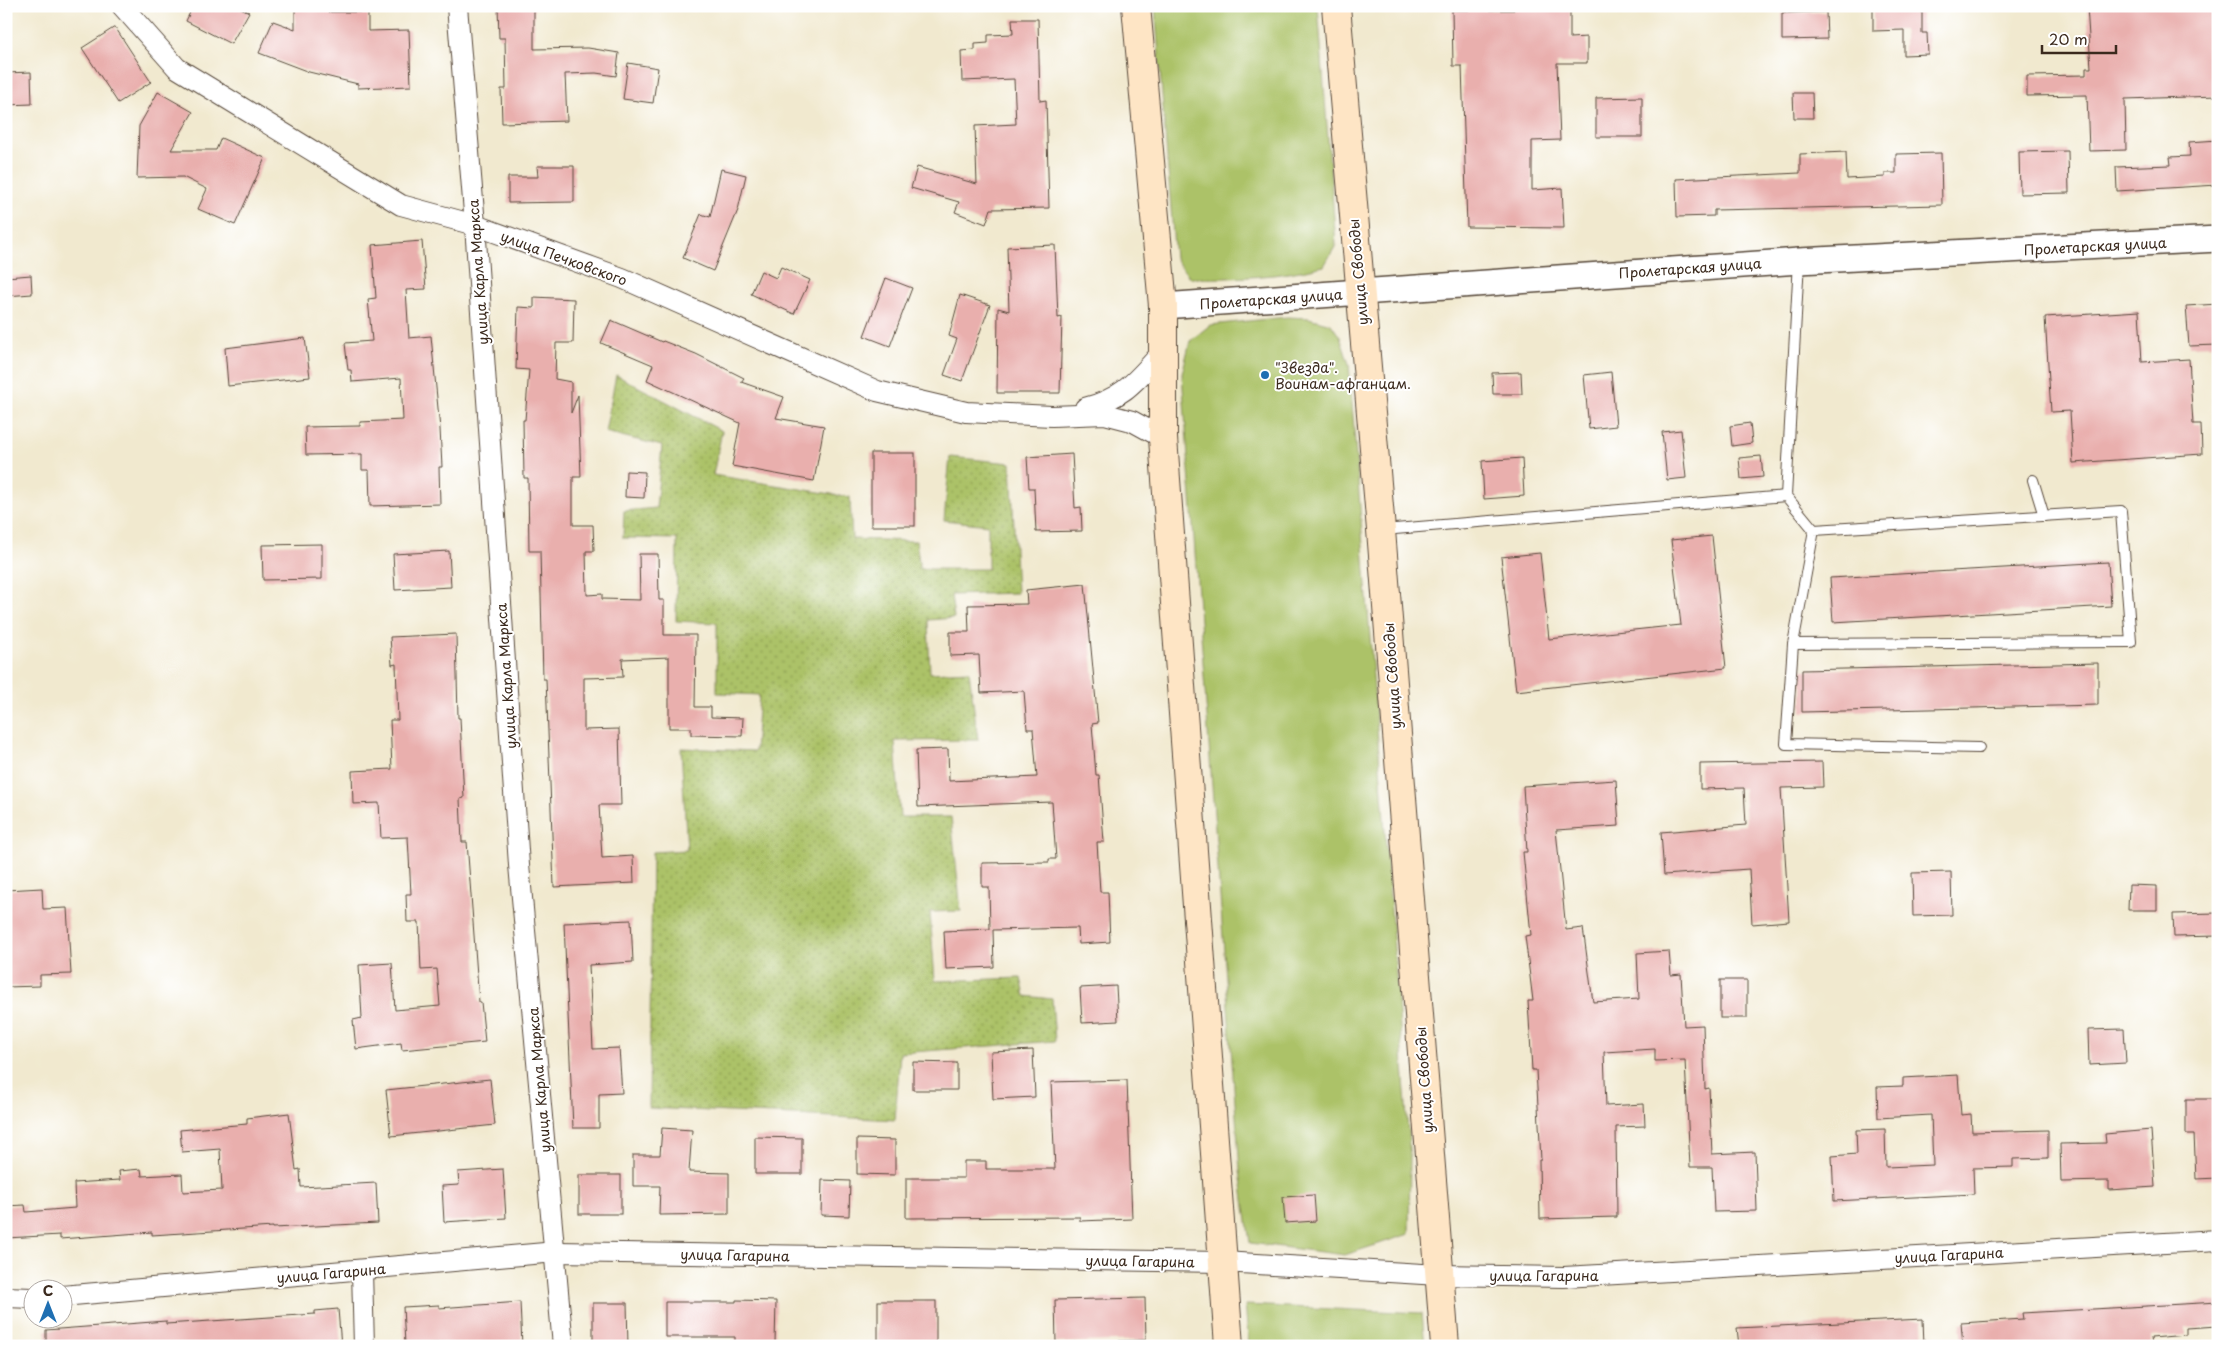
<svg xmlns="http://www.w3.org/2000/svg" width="2224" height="1352" font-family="'Playpen Sans',sans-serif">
	<defs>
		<pattern id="garden-dots" width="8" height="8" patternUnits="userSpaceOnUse" patternTransform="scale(1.25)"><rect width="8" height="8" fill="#acc267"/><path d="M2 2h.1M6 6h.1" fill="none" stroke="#8d9e54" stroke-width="1.8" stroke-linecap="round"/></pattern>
	</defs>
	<rect width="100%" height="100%" fill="#fff"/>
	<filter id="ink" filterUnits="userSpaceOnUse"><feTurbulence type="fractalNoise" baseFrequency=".02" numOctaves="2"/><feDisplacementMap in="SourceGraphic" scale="10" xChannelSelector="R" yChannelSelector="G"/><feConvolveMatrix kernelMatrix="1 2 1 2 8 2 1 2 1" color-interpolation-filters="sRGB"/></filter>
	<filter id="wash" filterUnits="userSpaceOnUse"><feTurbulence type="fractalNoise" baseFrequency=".0096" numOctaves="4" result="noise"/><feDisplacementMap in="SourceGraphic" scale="20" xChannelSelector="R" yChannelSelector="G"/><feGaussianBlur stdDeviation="1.12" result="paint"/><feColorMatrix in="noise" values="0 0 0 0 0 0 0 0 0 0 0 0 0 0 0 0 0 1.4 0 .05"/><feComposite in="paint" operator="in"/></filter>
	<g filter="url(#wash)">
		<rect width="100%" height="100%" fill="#f1e9cf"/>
		<g fill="#acc267" stroke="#747642">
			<path d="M1155 6H1318L1336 245 1324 266C1280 277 1235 279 1190 278L1175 259Z"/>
			<polygon points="1287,317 1309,318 1331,324 1340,337 1349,364 1410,1157 1409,1234 1345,1255 1250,1243 1240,1171 1182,374 1190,341 1210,325"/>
			<polygon points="1245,1305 1422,1313 1425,1346 1249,1346"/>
		</g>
		<polygon fill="url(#garden-dots)" stroke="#747642" points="616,375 722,431 713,475 850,497 852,539 916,541 920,569 988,569 988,525 944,520 950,457 1011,463 1017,593 951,595 954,618 928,620 930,673 969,671 978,740 895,741 900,817 951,817 961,911 930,912 935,981 1021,978 1025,996 1052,999 1055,1041 900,1053 895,1120 649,1108 652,852 687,850 681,748 755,751 759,695 717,693 717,623 676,621 677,539 623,538 624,511 656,508 662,446 605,432"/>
		<g id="blocks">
			<g fill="#e9afad">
				<polygon points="193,6 237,6 249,12 231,44 186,21"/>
				<polygon points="295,6 328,6 328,12 368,12 368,31 409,30 411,86 358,88 358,84 309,72 259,53 273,21 295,29"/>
				<polygon points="498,6 534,6 534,49 588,48 619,53 616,76 596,73 565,74 567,121 502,123 501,89 506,89 505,38 499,38"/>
				<polygon points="1514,6 1570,6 1570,38 1587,37 1587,63 1557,63 1560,140 1532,141 1532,190 1562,188 1564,228 1467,227 1462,66 1453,66 1452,10 1514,10"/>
				<polygon points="1873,6 1922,6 1922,33 1927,33 1928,54 1904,55 1904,30 1873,31"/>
				<polygon points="2087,6 2218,6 2218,96 2125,99 2126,150 2089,151 2087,95 2027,96 2027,76 2086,75 2086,68 2091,68"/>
				<polygon points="1826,12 1827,39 1782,40 1782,13"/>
				<polygon points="1012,19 1038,19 1040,101 1046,100 1049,208 991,209 986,224 955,212 959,202 911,188 917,167 977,184 975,126 1016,124 1014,79 962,81 961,51 975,50 975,44 988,43 988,35 1013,34"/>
				<polygon points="115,27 151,82 118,103 82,48"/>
				<polygon points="628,63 658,68 653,103 623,99"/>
				<polygon points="31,72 32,104 6,105 6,73"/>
				<polygon points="158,92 193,112 171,150 216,150 221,138 265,158 235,225 198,209 207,189 183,177 137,178 139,126"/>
				<polygon points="1793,93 1812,93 1813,118 1794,118"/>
				<polygon points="1642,97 1642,137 1596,137 1596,98"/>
				<polygon points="2218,140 2218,185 2117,191 2116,167 2171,165 2170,157 2190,156 2189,142"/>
				<polygon points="2068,151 2069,193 2020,194 2019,152"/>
				<polygon points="1846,152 1847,179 1885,177 1885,173 1896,173 1896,154 1941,153 1942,205 1714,210 1714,216 1677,217 1676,179 1800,173 1800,154"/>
				<polygon points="537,166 574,166 574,202 508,203 508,177 538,177"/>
				<polygon points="721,169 746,175 738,210 713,271 683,258 701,214 710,217"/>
				<polygon points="422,241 426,289 406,290 409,338 431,336 440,429 442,467 439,467 440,504 370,506 369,470 362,470 362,454 306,455 305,427 360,426 360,422 403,420 401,378 352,382 351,370 348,370 345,343 372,341 368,299 376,298 372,245"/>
				<polygon points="1055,245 1058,318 1062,317 1060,393 997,393 998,308 1009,311 1007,247"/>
				<polygon points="781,267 810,280 794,314 751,294 761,271 776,278"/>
				<polygon points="31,275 32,294 6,296 6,277"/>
				<polygon points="886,278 912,288 890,346 864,336"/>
				<polygon points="960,295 990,305 962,381 944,375 957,339 949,336"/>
				<polygon points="534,297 574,299 573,343 556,343 555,379 571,382 571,413 578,395 581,477 573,477 573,525 593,525 594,551 586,551 587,595 602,594 602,599 640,600 639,554 658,554 659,600 664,600 664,635 696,635 695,707 711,707 711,717 743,718 742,736 691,735 691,728 669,728 669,657 622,659 623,677 584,678 584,730 619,729 621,805 599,805 602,858 633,856 634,883 554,887 546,679 543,679 540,551 529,551 528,478 524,478 523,420 525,420 529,370 516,369 518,307 534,308"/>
				<polygon points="2218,304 2218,345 2189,346 2186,306"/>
				<polygon points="2139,311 2142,362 2189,359 2193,424 2201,424 2202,454 2073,463 2070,411 2051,412 2045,317"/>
				<polygon points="611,320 662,342 663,341 696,354 744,378 741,382 784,397 776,418 824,426 814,481 732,466 740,423 647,380 653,365 601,343"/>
				<polygon points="305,338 310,377 228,386 225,348"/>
				<polygon points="1521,372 1522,394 1493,394 1492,373"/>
				<polygon points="1611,372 1616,426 1589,429 1584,375"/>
				<polygon points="1750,423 1752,443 1732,446 1730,426"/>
				<polygon points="1681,430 1686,478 1667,480 1662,432"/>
				<rect x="871" y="453" width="44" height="73"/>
				<polygon points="1072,454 1075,508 1081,507 1082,531 1036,532 1034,488 1029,488 1027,457"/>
				<polygon points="1761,456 1763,477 1741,479 1739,458"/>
				<polygon points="1522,458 1524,496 1484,499 1482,461"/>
				<polygon points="626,471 645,472 644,498 625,497"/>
				<polygon points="1712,536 1726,668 1516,691 1501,557 1540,553 1549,639 1681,625 1671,540"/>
				<polygon points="322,544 322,579 263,580 262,545"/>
				<polygon points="449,551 451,587 395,590 393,554"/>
				<polygon points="2108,562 2111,606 1833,622 1830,578"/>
				<polygon points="1085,584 1098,723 1092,724 1096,775 1099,775 1104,842 1097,842 1100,892 1108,892 1110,942 1079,944 1078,928 993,930 994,967 946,969 944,931 990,929 989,887 982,887 982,863 1049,862 1049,859 1056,859 1052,802 918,807 916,750 948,749 949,781 1037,777 1033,729 1027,729 1024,691 981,693 979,655 950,656 950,632 969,632 968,605 1027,604 1026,590"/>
				<polygon points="456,634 458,718 460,718 464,798 460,799 462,842 467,842 479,1002 481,1002 485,1042 402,1050 401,1043 356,1049 353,1020 362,1018 359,965 392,963 395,1010 440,1006 437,969 421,970 419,922 407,922 406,894 411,894 408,837 381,838 379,803 353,804 352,771 392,769 390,720 398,720 396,664 392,665 390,637"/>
				<polygon points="2098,663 2098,705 1802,712 1802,670"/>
				<polygon points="1822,762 1823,787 1781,788 1789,921 1752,924 1749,869 1664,875 1661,832 1746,825 1744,788 1700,789 1700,764"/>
				<polygon points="1616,780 1619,826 1556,830 1566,930 1583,928 1593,1002 1639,999 1637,953 1669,951 1671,975 1681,974 1684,1026 1703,1025 1705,1089 1709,1088 1712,1154 1755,1152 1757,1211 1714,1212 1712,1167 1690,1167 1685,1060 1655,1061 1655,1049 1604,1052 1606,1106 1644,1104 1645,1126 1616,1127 1617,1217 1540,1219 1539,1160 1541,1160 1536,1070 1532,1070 1528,1001 1533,1001 1525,936 1531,935 1523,852 1527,852 1523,786"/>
				<polygon points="1951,872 1952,915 1913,916 1912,873"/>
				<polygon points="2129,885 2157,886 2157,910 2128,910"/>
				<polygon points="42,888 43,909 67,908 71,974 40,975 40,986 6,987 6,890"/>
				<polygon points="2218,913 2218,936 2174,937 2173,914"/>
				<polygon points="631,920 633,962 589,965 593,1049 619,1048 622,1093 599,1094 599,1128 573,1128 564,923"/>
				<rect x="1720" y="980" width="27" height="38"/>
				<polygon points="1116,986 1118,1021 1082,1023 1080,988"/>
				<polygon points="2124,1029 2126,1063 2089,1065 2088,1030"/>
				<polygon points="1033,1050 1035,1097 993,1099 991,1052"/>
				<polygon points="913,1062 957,1063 957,1090 913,1090"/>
				<polygon points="1958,1075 1961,1115 1971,1114 1972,1132 2048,1130 2048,1158 2013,1159 2013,1167 1973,1168 1974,1194 1834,1201 1832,1156 1857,1154 1856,1130 1885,1129 1886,1167 1933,1165 1931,1115 1878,1118 1877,1087 1903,1086 1903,1078"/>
				<polygon points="490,1079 495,1125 391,1136 386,1090"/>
				<polygon points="1127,1080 1132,1219 1080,1221 1080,1217 906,1218 906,1178 964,1178 964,1161 986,1161 986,1169 1055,1169 1051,1082"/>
				<polygon points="2186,1099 2218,1099 2218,1178 2196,1179 2194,1134 2186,1134"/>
				<polygon points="289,1113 296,1170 300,1169 301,1187 376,1183 378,1223 273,1228 273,1227 152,1235 152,1232 60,1239 60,1235 6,1238 6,1206 25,1205 26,1212 75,1208 74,1183 120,1180 119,1171 141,1169 142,1176 182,1174 183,1192 222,1190 220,1149 182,1152 180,1130 247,1124 247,1118"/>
				<polygon points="662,1128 692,1130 689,1172 729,1173 729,1214 659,1215 660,1186 633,1186 633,1155 660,1155"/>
				<polygon points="2151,1130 2155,1187 2109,1190 2109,1181 2061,1182 2060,1144 2106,1143 2105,1134"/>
				<polygon points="755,1137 802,1138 802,1174 755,1174"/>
				<polygon points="857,1139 895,1140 895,1175 857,1174"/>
				<polygon points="503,1169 506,1218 444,1222 442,1186 459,1185 458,1172"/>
				<rect x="579" y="1175" width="42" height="39"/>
				<polygon points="822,1180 850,1181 849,1216 821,1215"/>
				<polygon points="1314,1195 1316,1221 1285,1223 1283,1197"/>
				<polygon points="1145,1298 1146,1340 1056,1343 1055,1300"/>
				<polygon points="736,1300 776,1301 775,1343 735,1342 735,1337 665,1337 665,1302 736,1302"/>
				<rect x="878" y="1301" width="58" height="43"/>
				<polygon points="520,1302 522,1346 446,1346 446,1343 405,1344 403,1307 439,1305 439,1308"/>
				<polygon points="2218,1302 2218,1326 2186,1328 2186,1335 2151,1338 2152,1346 1963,1346 1961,1323 2023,1319 2022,1313"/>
				<polygon points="593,1303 627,1303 628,1346 593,1346"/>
				<polygon points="338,1309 341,1346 46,1346 46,1330 166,1321 166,1324 315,1314 315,1311"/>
				<polygon points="1923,1319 1924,1346 1739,1346 1737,1328"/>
			</g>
		</g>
	</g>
	<g filter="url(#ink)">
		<use href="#blocks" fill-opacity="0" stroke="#564739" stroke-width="1"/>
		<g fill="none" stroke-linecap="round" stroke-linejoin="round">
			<defs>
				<g id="service">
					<polyline points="1799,261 1786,496 1814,530 1793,644 2131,642 2121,511 1814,530"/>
					<polyline points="2033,480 2044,516"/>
					<polyline points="1383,530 1786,496"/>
					<polyline points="1793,644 1786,744 1979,748"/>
				</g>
				<g id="minor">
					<polyline points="122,6 177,68 401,205 475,225 622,278 877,391 966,412 1052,416 1105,414 1132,421 1163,438"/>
					<polyline points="457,6 475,225 519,865 563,1346"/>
					<path d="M1085 408C1125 398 1137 379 1164 350"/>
					<polyline points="362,1271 364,1346"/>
					<polyline points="62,1296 556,1252 1223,1262 1439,1275 1564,1277 2218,1240"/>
					<polyline points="6,1297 32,1298"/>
				</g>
				<polyline id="tertiary" points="1163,306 1799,261 2218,239"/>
				<g id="secondary">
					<polyline points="1136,6 1163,306 1163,438 1229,1346"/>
					<polyline points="1336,6 1381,530 1445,1346"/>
				</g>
			</defs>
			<use href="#service" stroke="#564739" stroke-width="12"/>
			<use href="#minor" stroke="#564739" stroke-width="22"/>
			<use href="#tertiary" stroke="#564739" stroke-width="28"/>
			<use href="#secondary" stroke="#564739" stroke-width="30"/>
			<use href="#service" stroke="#fff" stroke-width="10"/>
			<use href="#minor" stroke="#fff" stroke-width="20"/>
			<use href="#tertiary" stroke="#fff" stroke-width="25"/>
			<use href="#secondary" stroke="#fee5c5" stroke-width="28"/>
		</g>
	</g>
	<circle fill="#1f6fb2" stroke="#fff" stroke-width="2" cx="1265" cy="375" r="5"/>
	<g text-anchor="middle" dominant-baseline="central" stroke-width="4" stroke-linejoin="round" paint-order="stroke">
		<g font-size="14" fill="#3b2a1e" stroke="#fff">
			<text transform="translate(2095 246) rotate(-3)">Пролетарская улица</text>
			<text transform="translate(564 258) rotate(20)">улица Печковского</text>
			<text transform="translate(1690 268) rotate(-4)">Пролетарская улица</text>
			<text transform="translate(478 272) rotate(-94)">улица Карла Маркса</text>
			<text transform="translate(1358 272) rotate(-95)">улица Свободы</text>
			<text transform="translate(1271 299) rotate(-4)">Пролетарская улица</text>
			<text transform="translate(506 676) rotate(-94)">улица Карла Маркса</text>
			<text transform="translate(1392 676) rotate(-94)">улица Свободы</text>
			<text transform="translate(539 1080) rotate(-95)">улица Карла Маркса</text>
			<text transform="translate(1424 1080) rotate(-94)">улица Свободы</text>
			<text transform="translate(735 1255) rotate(1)">улица Гагарина</text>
			<text transform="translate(1949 1255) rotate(-3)">улица Гагарина</text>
			<text transform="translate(1140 1261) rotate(1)">улица Гагарина</text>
			<text transform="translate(331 1273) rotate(-5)">улица Гагарина</text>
			<text x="1544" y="1275">улица Гагарина</text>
		</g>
		<g font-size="14" fill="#3b2a1e" stroke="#fff" text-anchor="start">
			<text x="1275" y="367">"Звезда".<tspan x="1275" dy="16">Воинам-афганцам.</tspan></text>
		</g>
	</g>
	<rect width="2224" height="1352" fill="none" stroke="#fff" stroke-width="25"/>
	<g transform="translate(48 1304)"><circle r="24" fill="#ffffff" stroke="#b1aaa5"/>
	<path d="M0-4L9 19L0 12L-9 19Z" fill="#1f6fb2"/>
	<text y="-8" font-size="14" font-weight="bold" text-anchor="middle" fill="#3b2a1e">С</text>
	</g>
	<path d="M2042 45v8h74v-8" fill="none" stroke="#3b2a1e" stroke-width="2.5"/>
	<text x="2049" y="45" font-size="15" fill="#3b2a1e" stroke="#ffffff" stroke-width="4" paint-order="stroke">20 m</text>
</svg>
